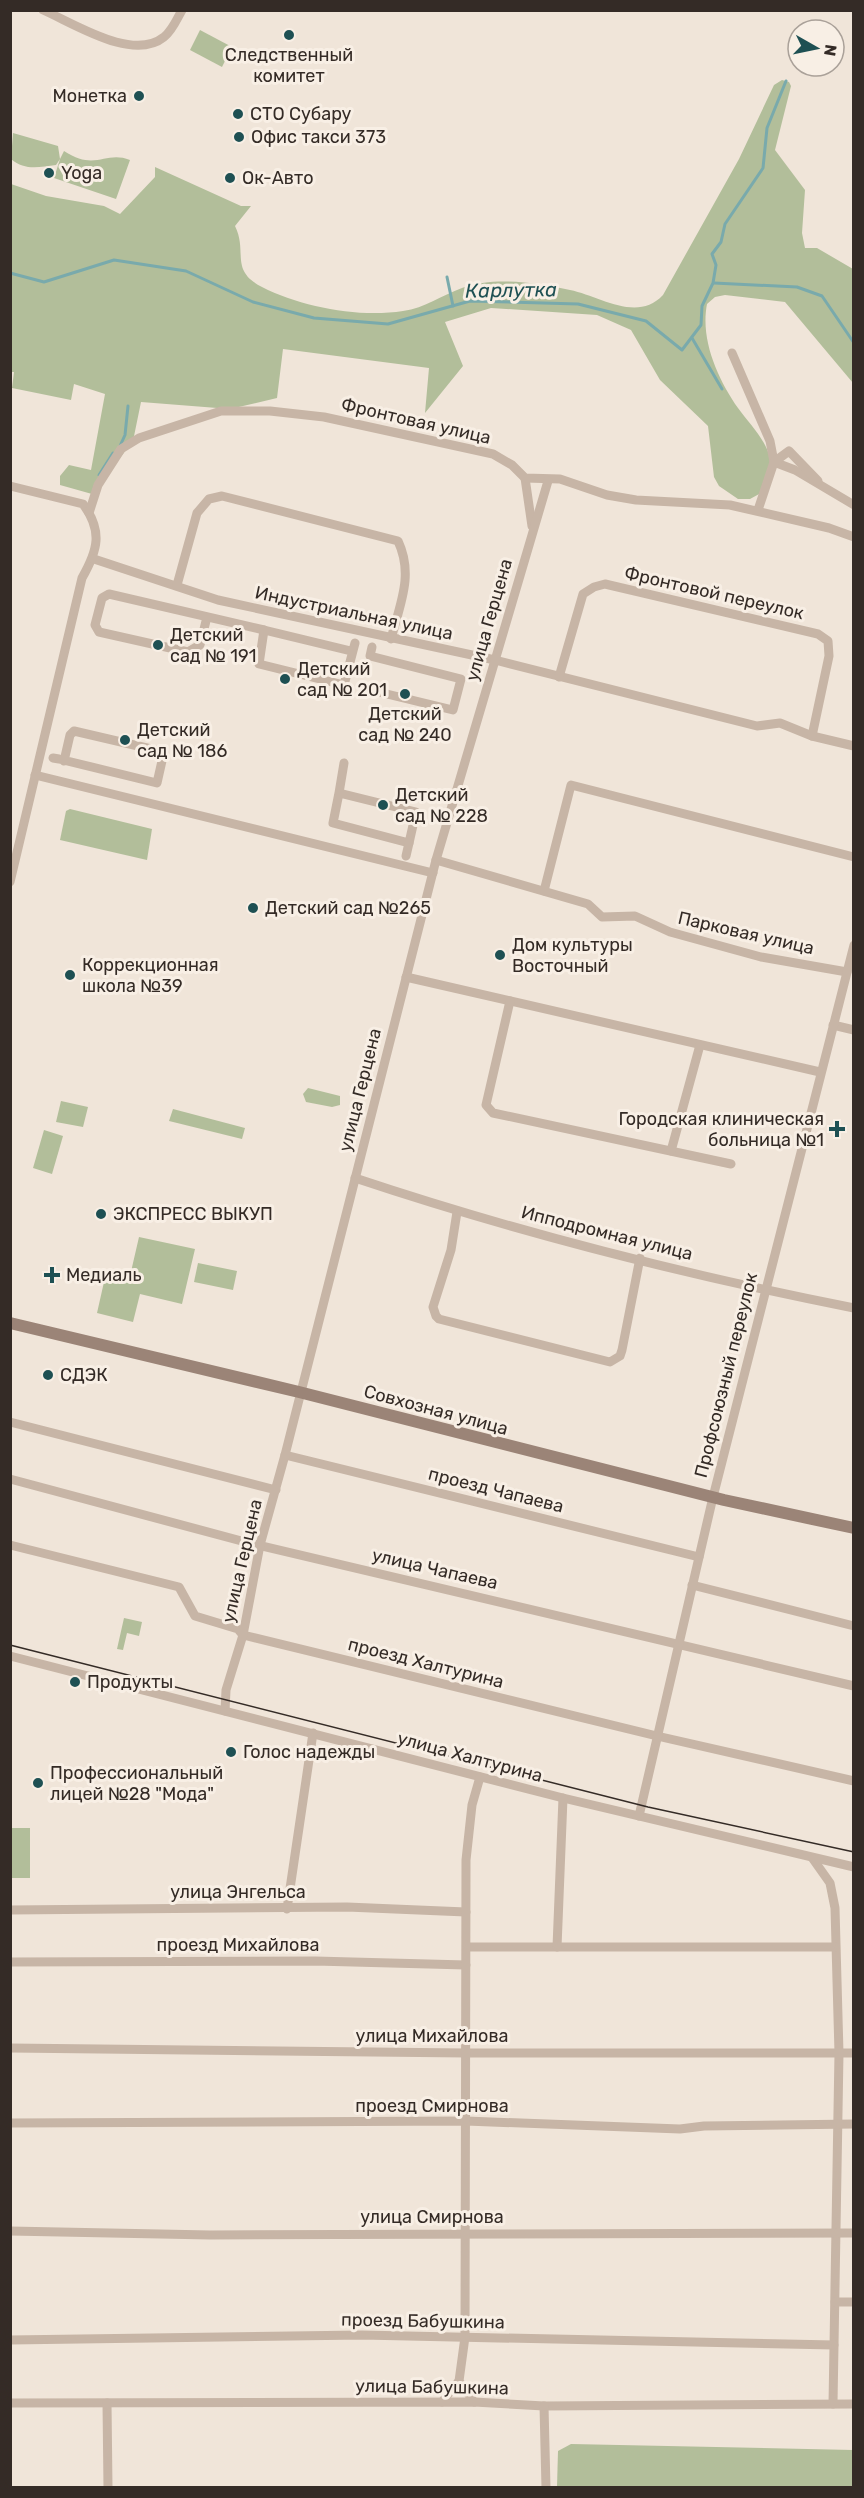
<svg xmlns="http://www.w3.org/2000/svg" width="864" height="2498" font-family="Rubik,sans-serif">
	<rect width="100%" height="100%" fill="#f0e5d9"/>
	<g fill="#b2be9a">
		<polygon points="200,30 232,47 222,67 190,50"/>
		<path d="M782 80 789 82 791 86 775 150 805 190 802 233 805 248H817L853 269V383L785 302 725 295 715 297 707 304C700 340 718 379 738 408 750 425 771 444 771 467 771 475 764 485 761 493L750 499H738L719 486 714 477 708 426 660 380 631 330 597 315 491 308 445 322 463 366 425 413 429 368 283 349 277 398 230 409 141 402 133 441 92 494 60 485V476L69 465 91 470 105 394 74 384 71 400 12 388 14 372H11V184L46 196 104 206 120 214 155 177V167L241 206H251L235 226C248 252 229 270 262 287 301 307 359 318 403 311 425 308 442 295 462 288 495 276 537 283 570 290 600 296 637 323 663 295L739 159 774 85Z"/>
		<path d="M13 133 58 146 60 159 64 151C96 172 105 150 130 160L116 199 54 178 60 159 56 165C39 167 25 171 11 159Z"/>
		<polygon points="70,809 152,829 147,860 60,840 66,811"/>
		<polygon points="308,1088 340,1096 340,1105 332,1107 306,1102 303,1094"/>
		<polygon points="61,1101 88,1107 83,1127 56,1122"/>
		<polygon points="173,1109 245,1128 242,1139 169,1121"/>
		<polygon points="44,1130 63,1136 52,1174 33,1168"/>
		<polygon points="139,1237 195,1249 182,1304 140,1294 133,1322 97,1313 104,1282 116,1273 130,1276"/>
		<polygon points="198,1263 237,1271 233,1290 194,1282"/>
		<polygon points="124,1618 142,1622 139,1636 127,1633 123,1650 117,1649"/>
		<polygon points="10,1828 30,1828 30,1878 11,1878"/>
		<polygon points="571,2444 853,2450 853,2487 557,2487 558,2451"/>
	</g>
	<g fill="none" stroke-linecap="round" stroke-linejoin="round">
		<g stroke="#79aaac" stroke-width="3">
			<polyline points="10,273 44,282 114,260 186,271 253,302 314,318 388,324 470,301 578,304 646,321 682,350 701,325 702,306 713,283 716,265 712,254 721,242 725,224 763,168 767,128 786,81"/>
			<polyline points="447,277 453,306"/>
			<polyline points="714,283 797,287 822,296 854,343"/>
			<polyline points="692,338 722,389"/>
			<polyline points="120,446 125,435 128,406"/>
			<polyline points="99,475 113,453"/>
		</g>
		<g stroke="#c7b5a6" stroke-width="9">
			<path d="M43 10C75 24 133 62 164 37 172 31 177 19 182 10"/>
			<polyline points="732,353 770,441 774,462 795,470 854,505"/>
			<polyline points="525,478 532,526"/>
			<path d="M10 486 83 504C103 531 98 550 82 578L10 882"/>
			<polyline points="758,510 774,462 789,451 818,481"/>
			<polyline points="89,513 98,485 121,449 139,438 221,411 270,411 324,417 493,454 512,465 525,478 560,479 607,495 636,500 730,505 829,528 854,537"/>
			<polyline points="94,559 218,600 495,660 757,726 780,723 812,736 854,746"/>
			<path d="M177 585 197 513 209 499 222 496 398 541C414 575 400 604 391 639"/>
			<polyline points="207,617 200,645 188,652 99,632 95,625 102,598 109,594 264,630"/>
			<polyline points="351,651 264,630 259,664 344,685 355,643"/>
			<polyline points="559,677 583,594 594,587 605,584 818,634 828,641 829,656 812,736"/>
			<polyline points="362,688 453,710 461,679 370,656 372,647"/>
			<polyline points="53,758 59,759 157,783 164,752 74,731 70,735 64,761"/>
			<polyline points="35,775 433,873"/>
			<polyline points="339,793 333,823 409,843 416,812 339,793 344,763"/>
			<polyline points="406,856 409,843"/>
			<polyline points="436,860 588,904 602,917 635,916 670,932 761,957 847,972"/>
			<polyline points="544,891 571,785 854,857"/>
			<polyline points="406,977 820,1072"/>
			<polyline points="510,1001 486,1105 493,1113 731,1164"/>
			<polyline points="833,1025 854,1030"/>
			<polyline points="671,1151 700,1045"/>
			<path d="M355 1178C517 1232 686 1275 854 1308"/>
			<polyline points="457,1212 451,1250 433,1307 436,1316 439,1319 610,1362 620,1356 622,1350 640,1258"/>
			<polyline points="10,1422 276,1490"/>
			<polyline points="285,1455 699,1557"/>
			<polyline points="10,1479 249,1543 854,1686"/>
			<polyline points="10,1545 179,1587 195,1616 238,1629 243,1635 657,1736 854,1781"/>
			<polyline points="692,1585 854,1626"/>
			<polyline points="10,1656 563,1798 854,1867"/>
			<polyline points="225,1711 226,1690 243,1635 260,1545 285,1455 436,860 548,481"/>
			<polyline points="639,1816 713,1497 854,945"/>
			<polyline points="813,1859 830,1883 835,1908 839,2053 833,2404"/>
			<polyline points="287,1909 313,1733"/>
			<polyline points="10,1910 347,1907 466,1912"/>
			<polyline points="467,1947 835,1947"/>
			<polyline points="557,1947 563,1798"/>
			<polyline points="10,1962 315,1961 466,1965"/>
			<polyline points="10,2048 466,2053 854,2053"/>
			<polyline points="10,2123 466,2121 680,2129 704,2126 854,2124"/>
			<polyline points="10,2231 210,2235 854,2233"/>
			<polyline points="835,2302 854,2302"/>
			<polyline points="10,2340 362,2335 834,2345"/>
			<polyline points="442,2402 459,2381"/>
			<polyline points="474,2402 459,2381 465,2337 466,1860 472,1805 480,1777"/>
			<polyline points="10,2403 474,2402 544,2406 854,2404"/>
			<polyline points="107,2403 108,2488"/>
			<polyline points="544,2406 546,2488"/>
		</g>
		<polyline stroke="#9b8477" stroke-width="12" points="10,1323 299,1392 724,1500 854,1528"/>
		<polyline stroke="#342b26" stroke-width="1.5" points="10,1645 648,1807 854,1852"/>
	</g>
	<g fill="#1e5053" stroke="#f8efe5" stroke-width="2">
		<circle cx="289" cy="35" r="6"/>
		<circle cx="139" cy="96" r="6"/>
		<circle cx="238" cy="114" r="6"/>
		<circle cx="239" cy="137" r="6"/>
		<circle cx="49" cy="173" r="6"/>
		<circle cx="230" cy="178" r="6"/>
		<circle cx="158" cy="645" r="6"/>
		<circle cx="285" cy="679" r="6"/>
		<circle cx="405" cy="694" r="6"/>
		<circle cx="125" cy="740" r="6"/>
		<circle cx="383" cy="805" r="6"/>
		<circle cx="253" cy="908" r="6"/>
		<circle cx="500" cy="955" r="6"/>
		<circle cx="70" cy="975" r="6"/>
		<path d="M834 1120h6v6h6v6h-6v6h-6v-6h-6v-6h6z"/>
		<circle cx="101" cy="1214" r="6"/>
		<path d="M49 1266h6v6h6v6h-6v6h-6v-6h-6v-6h6z"/>
		<circle cx="48" cy="1375" r="6"/>
		<circle cx="75" cy="1682" r="6"/>
		<circle cx="231" cy="1752" r="6"/>
		<circle cx="38" cy="1783" r="6"/>
	</g>
	<g text-anchor="middle" dominant-baseline="central" stroke-width="6" stroke-linejoin="round" paint-order="stroke">
		<g font-size="18" fill="#342b26" stroke="#f8efe5" text-anchor="start">
			<text x="289" y="55" text-anchor="middle">Следственный<tspan x="289" dy="21">комитет</tspan></text>
			<text x="127" y="96" text-anchor="end">Монетка</text>
			<text x="250" y="114">СТО Субару</text>
			<text x="251" y="137">Офис такси 373</text>
			<text x="61" y="173">Yoga</text>
			<text x="242" y="178">Ок-Авто</text>
			<text x="170" y="635">Детский<tspan x="170" dy="21">сад № 191</tspan></text>
			<text x="297" y="669">Детский<tspan x="297" dy="21">сад № 201</tspan></text>
			<text x="405" y="714" text-anchor="middle">Детский<tspan x="405" dy="21">сад № 240</tspan></text>
			<text x="137" y="730">Детский<tspan x="137" dy="21">сад № 186</tspan></text>
			<text x="395" y="795">Детский<tspan x="395" dy="21">сад № 228</tspan></text>
			<text x="265" y="908">Детский сад №265</text>
			<text x="512" y="945">Дом культуры<tspan x="512" dy="21">Восточный</tspan></text>
			<text x="82" y="965">Коррекционная<tspan x="82" dy="21">школа №39</tspan></text>
			<text x="824" y="1119" text-anchor="end">Городская клиническая<tspan x="824" dy="21">больница №1</tspan></text>
			<text x="113" y="1214">ЭКСПРЕСС ВЫКУП</text>
			<text x="66" y="1275">Медиаль</text>
			<text x="60" y="1375">СДЭК</text>
			<text x="87" y="1682">Продукты</text>
			<text x="243" y="1752">Голос надежды</text>
			<text x="50" y="1773">Профессиональный<tspan x="50" dy="21">лицей №28 "Мода"</tspan></text>
		</g>
		<g font-size="18" fill="#342b26" stroke="#f8efe5">
			<text transform="translate(416 421) rotate(13)">Фронтовая улица</text>
			<text transform="translate(714 593) rotate(13)">Фронтовой переулок</text>
			<text transform="translate(354 613) rotate(12)">Индустриальная улица</text>
			<text transform="translate(489 620) rotate(-74)">улица Герцена</text>
			<text transform="translate(746 933) rotate(13)">Парковая улица</text>
			<text transform="translate(360 1090) rotate(-76)">улица Герцена</text>
			<text transform="translate(607 1233) rotate(14)">Ипподромная улица</text>
			<text transform="translate(726 1375) rotate(-76)">Профсоюзный переулок</text>
			<text transform="translate(436 1410) rotate(15)">Совхозная улица</text>
			<text transform="translate(496 1490) rotate(14)">проезд Чапаева</text>
			<text transform="translate(242 1561) rotate(-77)">улица Герцена</text>
			<text transform="translate(435 1569) rotate(13)">улица Чапаева</text>
			<text transform="translate(426 1663) rotate(14)">проезд Халтурина</text>
			<text transform="translate(470 1757) rotate(15)">улица Халтурина</text>
			<text x="238" y="1892">улица Энгельса</text>
			<text x="238" y="1945">проезд Михайлова</text>
			<text x="432" y="2036">улица Михайлова</text>
			<text x="432" y="2106">проезд Смирнова</text>
			<text x="432" y="2217">улица Смирнова</text>
			<text transform="translate(423 2321) rotate(1)">проезд Бабушкина</text>
			<text transform="translate(432 2387) rotate(1)">улица Бабушкина</text>
		</g>
		<g font-size="20" font-style="italic" fill="#1e5053" stroke="#f8efe5">
			<text transform="translate(511 290) rotate(-1)">Карлутка</text>
		</g>
	</g>
	<rect width="864" height="2498" fill="none" stroke="#342b26" stroke-width="24"/>
	<g transform="translate(816 48) rotate(99)"><circle r="28" fill="#f8efe5" stroke="#aaa199" stroke-width="1.5"/>
	<path d="M0-4.5L10 22L0 15L-10 22Z" fill="#1e5053"/>
	<text y="-9" font-size="16" font-weight="bold" text-anchor="middle" fill="#342b26">N</text>
	</g>
</svg>
